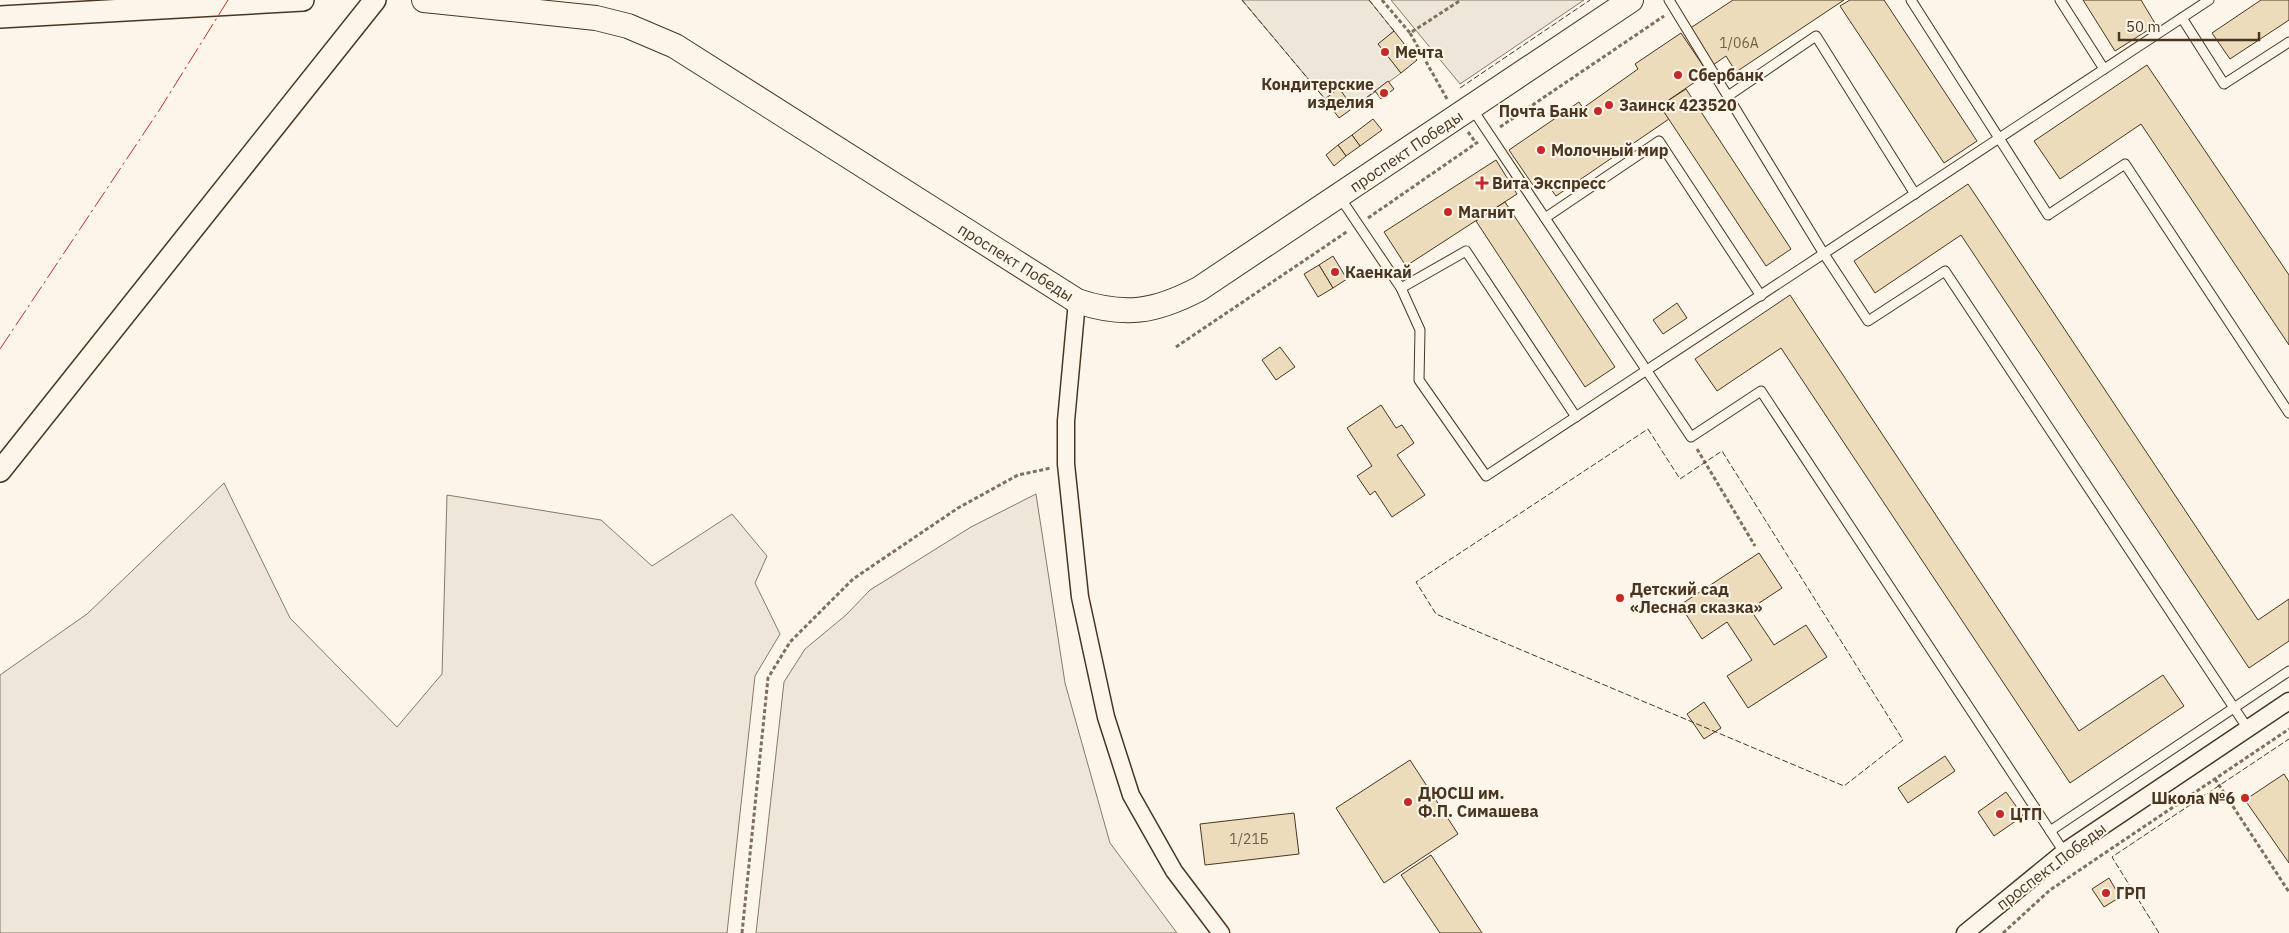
<svg xmlns="http://www.w3.org/2000/svg" width="2289" height="933" font-family="'IBM Plex Sans',sans-serif">
	<rect width="100%" height="100%" fill="#fbf6e9"/>
	<g fill="#ede6d9" stroke="#887966">
		<polygon points="1391,0 1584,0 1460,84"/>
		<polygon points="224,483 290,618 397,727 442,674 447,495 601,520 652,566 732,514 767,556 755,583 780,634 755,676 727,933 0,933 0,675 87,614"/>
		<polygon points="1036,494 1065,683 1110,843 1177,933 756,933 784,682 805,649 846,615 870,590 971,527"/>
	</g>
	<polygon fill="#ede7d9" stroke="#887966" points="1242,0 1369,0 1394,31 1379,44 1401,73 1353,108 1339,89 1325,99"/>
	<g fill="#ecdcbc" stroke="#4a3520">
		<polygon points="1733,0 1844,0 1736,72 1726,56 1713,65 1689,29"/>
		<polygon points="1850,0 1884,0 1977,141 1944,163 1840,6"/>
		<polygon points="2083,0 2141,0 2156,25 2115,51"/>
		<polygon points="2261,0 2289,0 2289,20 2230,59 2212,33"/>
		<polygon points="1394,31 1417,60 1401,73 1378,44"/>
		<polygon points="1681,33 1708,73 1660,106 1669,119 1556,196 1547,184 1537,191 1509,150 1579,102 1583,108 1638,69 1635,64"/>
		<polygon points="2147,65 2289,275 2289,345 2141,124 2060,179 2034,141"/>
		<polygon points="1388,81 1394,89 1381,99 1375,91"/>
		<polygon points="1339,88 1353,108 1339,118 1325,99"/>
		<polygon points="1686,89 1791,249 1766,266 1660,106"/>
		<polygon points="1373,119 1382,130 1360,146 1352,135"/>
		<polygon points="1352,135 1360,146 1346,156 1338,145"/>
		<polygon points="1338,145 1346,156 1334,166 1326,155"/>
		<polygon points="1496,160 1517,194 1406,266 1384,232"/>
		<polygon points="1968,184 2258,620 2289,599 2289,641 2249,668 1961,235 1875,293 1854,261"/>
		<polygon points="1505,202 1615,367 1585,387 1476,221"/>
		<polygon points="1333,256 1347,279 1333,288 1319,265"/>
		<polygon points="1319,265 1333,288 1318,297 1304,274"/>
		<polygon points="1790,295 2079,731 2163,675 2184,706 2070,783 1781,348 1717,391 1695,359"/>
		<polygon points="1677,303 1687,318 1663,334 1653,320"/>
		<polygon points="1280,347 1295,367 1276,380 1262,360"/>
		<polygon points="1381,405 1396,428 1402,425 1414,443 1397,455 1425,495 1392,517 1375,491 1370,495 1357,476 1372,466 1347,428"/>
		<polygon points="1759,553 1782,588 1750,609 1774,645 1806,625 1827,657 1748,708 1727,676 1752,660 1727,622 1702,639 1680,605"/>
		<polygon points="1704,702 1721,728 1704,739 1687,714"/>
		<polygon points="1945,756 1955,771 1908,803 1898,788"/>
		<polygon points="1410,760 1458,834 1384,883 1336,808"/>
		<polygon points="2284,774 2289,782 2289,863 2245,800"/>
		<polygon points="2006,792 2023,816 1994,836 1978,812"/>
		<polygon points="1294,813 1299,854 1205,865 1200,824"/>
		<polygon points="1431,855 1482,933 1440,933 1401,875"/>
		<polygon points="2109,878 2120,897 2104,907 2092,889"/>
	</g>
	<g fill="none" stroke-linecap="round" stroke-linejoin="round">
		<defs>
			<g id="service">
				<polyline points="1669,0 1824,254 1868,321 1945,271 2248,729"/>
				<polyline points="1911,0 2048,215 2125,164 2289,413"/>
				<polyline points="2060,0 2104,69"/>
				<polyline points="2182,18 2224,84 2289,42"/>
				<polyline points="1728,96 1816,36 1915,194"/>
				<polyline points="1471,107 1691,437 1761,391 2064,852"/>
				<polyline points="1339,196 1401,288 1420,330 1419,380 1486,476 2209,0"/>
				<polyline points="1545,218 1659,141 1761,296"/>
				<polyline points="1401,288 1466,251 1576,417"/>
				<polyline points="2050,831 2289,671"/>
			</g>
			<g id="minor">
				<polyline points="1077,301 1066,421 1066,464 1080,597 1106,717 1131,795 1174,871 1221,933"/>
				<polyline points="1965,933 2064,852 2289,701"/>
			</g>
			<g id="tertiary">
				<polyline points="0,17 303,0"/>
				<polyline points="0,471 375,0"/>
			</g>
			<path id="secondary" d="M424 0 596 18 628 26 675 46 1077 301C1125 317 1155 312 1199 289L1631 0"/>
		</defs>
		<use href="#service" stroke="#4a3520" stroke-width="11"/>
		<use href="#minor" stroke="#4a3520" stroke-width="19"/>
		<use href="#tertiary" stroke="#4a3520" stroke-width="24"/>
		<use href="#secondary" stroke="#4a3520" stroke-width="26"/>
		<g stroke="#7f6f5c" stroke-width="3" stroke-dasharray="4 2.5" stroke-linecap="butt">
			<polyline points="1382,0 1410,33"/>
			<polyline points="1447,99 1410,33 1461,0"/>
			<polyline points="1500,127 1664,16"/>
			<polyline points="1468,132 1476,143"/>
			<polyline points="1368,218 1478,142"/>
			<polyline points="1176,347 1348,231"/>
			<polyline points="1697,449 1755,546"/>
			<polyline points="2215,779 2289,892"/>
			<polyline points="742,933 768,678 790,642 853,579 958,508 1018,475 1051,468"/>
			<polyline points="2003,933 2050,890 2289,729"/>
		</g>
		<use href="#service" stroke="#fbf6e9" stroke-width="9"/>
		<use href="#minor" stroke="#fbf6e9" stroke-width="16"/>
		<use href="#tertiary" stroke="#fbf6e9" stroke-width="21"/>
		<use href="#secondary" stroke="#fbf6e9" stroke-width="24"/>
		<g stroke="#4a3520" stroke-width="1" stroke-dasharray="6 2.5" stroke-linecap="butt">
			<polyline points="1242,0 1325,99"/>
			<polyline points="1369,0 1394,31"/>
			<polyline points="1460,88 1590,0"/>
			<polyline points="1353,108 1375,91"/>
			<polygon points="1648,429 1680,479 1722,451 1903,740 1844,786 1436,614 1416,582"/>
			<polyline points="2159,933 2112,857 2289,739"/>
		</g>
		<polyline stroke="#c62828" stroke-width="1" stroke-dasharray="18 4 2.5 4" stroke-linecap="butt" points="0,349 160,109 228,0"/>
	</g>
	<g fill="#c62828" stroke="#fbf6e9" stroke-width="2">
		<circle cx="1385" cy="52" r="5"/>
		<circle cx="1678" cy="75" r="5"/>
		<circle cx="1384" cy="93" r="5"/>
		<circle cx="1609" cy="105" r="5"/>
		<circle cx="1598" cy="111" r="5"/>
		<circle cx="1541" cy="150" r="5"/>
		<path d="M1479.5 175.5h5v5h5v5h-5v5h-5v-5h-5v-5h5z"/>
		<circle cx="1448" cy="212" r="5"/>
		<circle cx="1335" cy="272" r="5"/>
		<circle cx="1620" cy="598" r="5"/>
		<circle cx="2245" cy="798" r="5"/>
		<circle cx="1408" cy="802" r="5"/>
		<circle cx="2000" cy="814" r="5"/>
		<circle cx="2106" cy="893" r="5"/>
	</g>
	<g text-anchor="middle" dominant-baseline="central" stroke-width="4" stroke-linejoin="round" paint-order="stroke">
		<g font-size="14" fill="#725f47">
			<text x="1739" y="43">1/06А</text>
			<text x="1249" y="839">1/21Б</text>
		</g>
		<g font-size="16" font-weight="bold" fill="#4a3520" stroke="#fbf6e9" text-anchor="start">
			<text x="1395" y="52">Мечта</text>
			<text x="1688" y="75">Сбербанк</text>
			<text x="1374" y="84" text-anchor="end">Кондитерские<tspan x="1374" dy="18">изделия</tspan></text>
			<text x="1619" y="105">Заинск 423520</text>
			<text x="1588" y="111" text-anchor="end">Почта Банк</text>
			<text x="1551" y="150">Молочный мир</text>
			<text x="1492" y="183">Вита Экспресс</text>
			<text x="1458" y="212">Магнит</text>
			<text x="1345" y="272">Каенкай</text>
			<text x="1630" y="589">Детский сад<tspan x="1630" dy="18">«Лесная сказка»</tspan></text>
			<text x="1418" y="793">ДЮСШ им.<tspan x="1418" dy="18">Ф.П. Симашева</tspan></text>
			<text x="2235" y="798" text-anchor="end">Школа №6</text>
			<text x="2010" y="814">ЦТП</text>
			<text x="2116" y="893">ГРП</text>
		</g>
		<g font-size="16" fill="#4a3520" stroke="#fbf6e9">
			<text transform="translate(1406 151) rotate(-34)">проспект Победы</text>
			<text transform="translate(1016 262) rotate(32)">проспект Победы</text>
			<text transform="translate(2051 866) rotate(-37)">проспект Победы</text>
		</g>
	</g>
	<path d="M2119 32v8h140v-8" fill="none" stroke="#4a3520" stroke-width="2.5"/>
	<text x="2126" y="32" font-size="15" fill="#4a3520" stroke="#fbf6e9" stroke-width="4" paint-order="stroke">50 m</text>
</svg>
